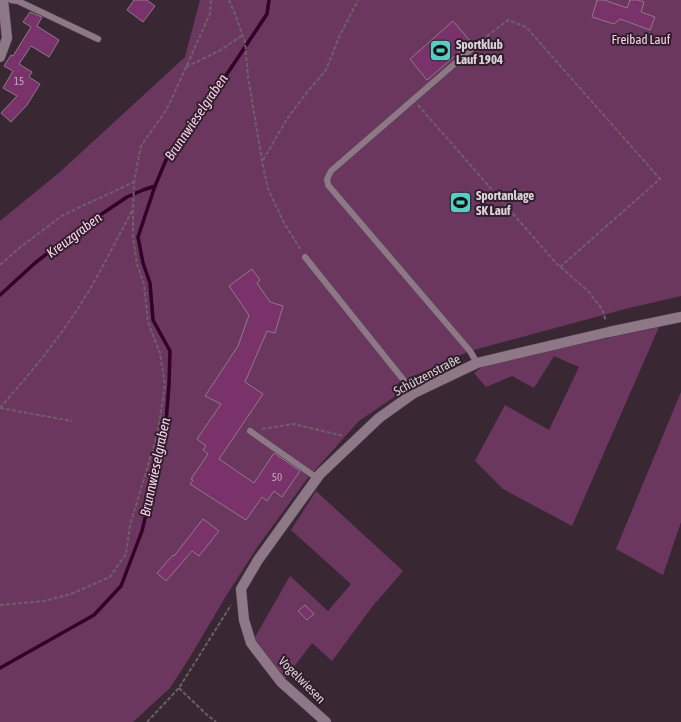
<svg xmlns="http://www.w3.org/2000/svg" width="681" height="722" font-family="'Asap Condensed',sans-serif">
	<rect width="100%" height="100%" fill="#3a2734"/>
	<g fill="#6c375f">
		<polygon points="200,0 681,0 681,296 629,308 470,351 398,383 397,395 359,421 307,479 258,546 226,596 190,657 170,688 133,722 0,722 0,221 61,171 185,57"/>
		<polygon points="659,327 572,526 503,489 475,461 505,405 549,430 579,367 554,356 534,388 512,376 486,387 474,373 482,367 502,361"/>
		<polygon points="681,392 681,522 663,575 616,549"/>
		<polygon points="316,491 403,571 372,607 332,661 312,643 284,680 254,639 290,576 328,611 351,584 291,530"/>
	</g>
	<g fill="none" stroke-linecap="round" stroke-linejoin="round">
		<g stroke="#33002a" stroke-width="3.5">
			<polyline points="0,295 35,263 72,234 127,197 143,190 155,186"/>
			<polyline points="0,668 94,615 121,586 142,531 165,434 169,384 170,351 153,320 150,283 143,263 138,237 155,186 166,160 229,71 267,14 269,0"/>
		</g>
	</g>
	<g fill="#7a336a" stroke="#8f7989">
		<polygon points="134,0 147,0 155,6 143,22 127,10"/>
		<polygon points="597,0 604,0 627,8 630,0 638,0 644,2 641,12 655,17 650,30 620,19 614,24 592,17"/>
		<polygon points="30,12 42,17 37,26 59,40 49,57 31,46 19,64 32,72 29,77 40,84 27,105 11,122 1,113 17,96 3,88 13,71 4,66 11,55 13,56 31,27 23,22"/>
		<polygon points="453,21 471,42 427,80 410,59"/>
		<polygon points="252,269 260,280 257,283 270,302 283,306 275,333 267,331 245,382 263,394 219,459 254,483 274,453 300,471 282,497 274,491 267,501 262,497 246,520 190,484 193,480 191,479 208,454 203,450 206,446 197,439 221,404 205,396 238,346 249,315 229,286"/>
		<polygon points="203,519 219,531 199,556 192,551 166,581 157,573 173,555 174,556"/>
		<polygon points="305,605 314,614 307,620 298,611"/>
	</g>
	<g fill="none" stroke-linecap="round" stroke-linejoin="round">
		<defs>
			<g id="service">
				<polyline points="11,0 18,1 98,39"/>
				<polyline points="475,46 331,171 327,179 328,185 470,351 477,363"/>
				<polyline points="305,257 414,393"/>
				<polyline points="250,431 317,478"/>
			</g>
			<g id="minor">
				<polyline points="0,57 7,38 3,0"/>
				<polyline points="326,722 281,682 251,643 244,620 241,589 258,560 320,474 379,418 414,393 477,363 609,332 681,317"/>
			</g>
		</defs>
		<use href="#service" stroke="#554651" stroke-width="7"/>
		<use href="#minor" stroke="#554651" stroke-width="11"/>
		<g stroke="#6f5e6a" stroke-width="2" stroke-dasharray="4 2" stroke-linecap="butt">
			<polyline points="229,0 235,14 245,42 248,77 262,161 268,189 284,223 301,250"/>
			<polyline points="482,40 508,20 526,27 660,179 560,267"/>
			<polyline points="186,67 219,51 243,35"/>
			<polyline points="418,105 556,263 588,291 602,309 606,321"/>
			<polyline points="263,160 287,119 304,96 326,70 339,37 358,0"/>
			<polyline points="0,265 18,249 63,215 134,182"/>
			<path d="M0 408C25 379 51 349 72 317 95 284 113 246 132 211"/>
			<polyline points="0,408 72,421"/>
			<polyline points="262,429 293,424 344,436"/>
			<polyline points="0,605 44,601 71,594 110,577 126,554 130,525 158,432 165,385 160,353 148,322 144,284 137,264 133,236 133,210 134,182 141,146 167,109 210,14 211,0"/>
			<polyline points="179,688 206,714 216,722"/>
			<polyline points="147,722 179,688 231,605"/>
		</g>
		<use href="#service" stroke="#8e7887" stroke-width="6"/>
		<use href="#minor" stroke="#8e7887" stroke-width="10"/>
	</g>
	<defs>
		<symbol id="stadium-square" viewBox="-11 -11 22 22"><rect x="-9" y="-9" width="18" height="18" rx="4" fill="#56cec3" stroke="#2f1e2a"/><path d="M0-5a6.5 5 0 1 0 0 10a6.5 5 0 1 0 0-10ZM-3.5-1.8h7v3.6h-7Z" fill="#111"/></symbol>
	</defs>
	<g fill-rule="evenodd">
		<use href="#stadium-square" x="428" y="38" width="25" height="25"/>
		<use href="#stadium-square" x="448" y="190" width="25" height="25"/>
	</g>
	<g text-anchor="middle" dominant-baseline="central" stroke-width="4" stroke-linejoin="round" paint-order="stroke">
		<g font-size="11" fill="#c4aabd">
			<text x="19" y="81">15</text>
			<text x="277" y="477">50</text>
		</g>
		<g font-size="13" fill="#f8ceec" stroke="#2f1e2a">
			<text x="641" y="39">Freibad Lauf</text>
		</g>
		<g font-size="13" font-weight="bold" fill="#ddd1d9" stroke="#2f1e2a" text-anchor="start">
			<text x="456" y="44">Sportklub<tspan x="456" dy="15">Lauf 1904</tspan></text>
			<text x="476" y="195">Sportanlage<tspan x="476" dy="15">SK Lauf</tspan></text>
		</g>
		<g font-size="13" fill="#ddd1d9" stroke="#2f1e2a">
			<text transform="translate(427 375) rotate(-28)">Schützenstraße</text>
			<text transform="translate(302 680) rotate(45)">Vogelwiesen</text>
		</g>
		<g font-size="14" font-style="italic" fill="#fcd2ef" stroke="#2f1e2a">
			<text transform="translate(196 117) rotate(-56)">Brunnwieselgraben</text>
			<text transform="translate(74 235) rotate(-37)">Kreuzgraben</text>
			<text transform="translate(155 467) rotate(-78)">Brunnwieselgraben</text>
		</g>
	</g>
</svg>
